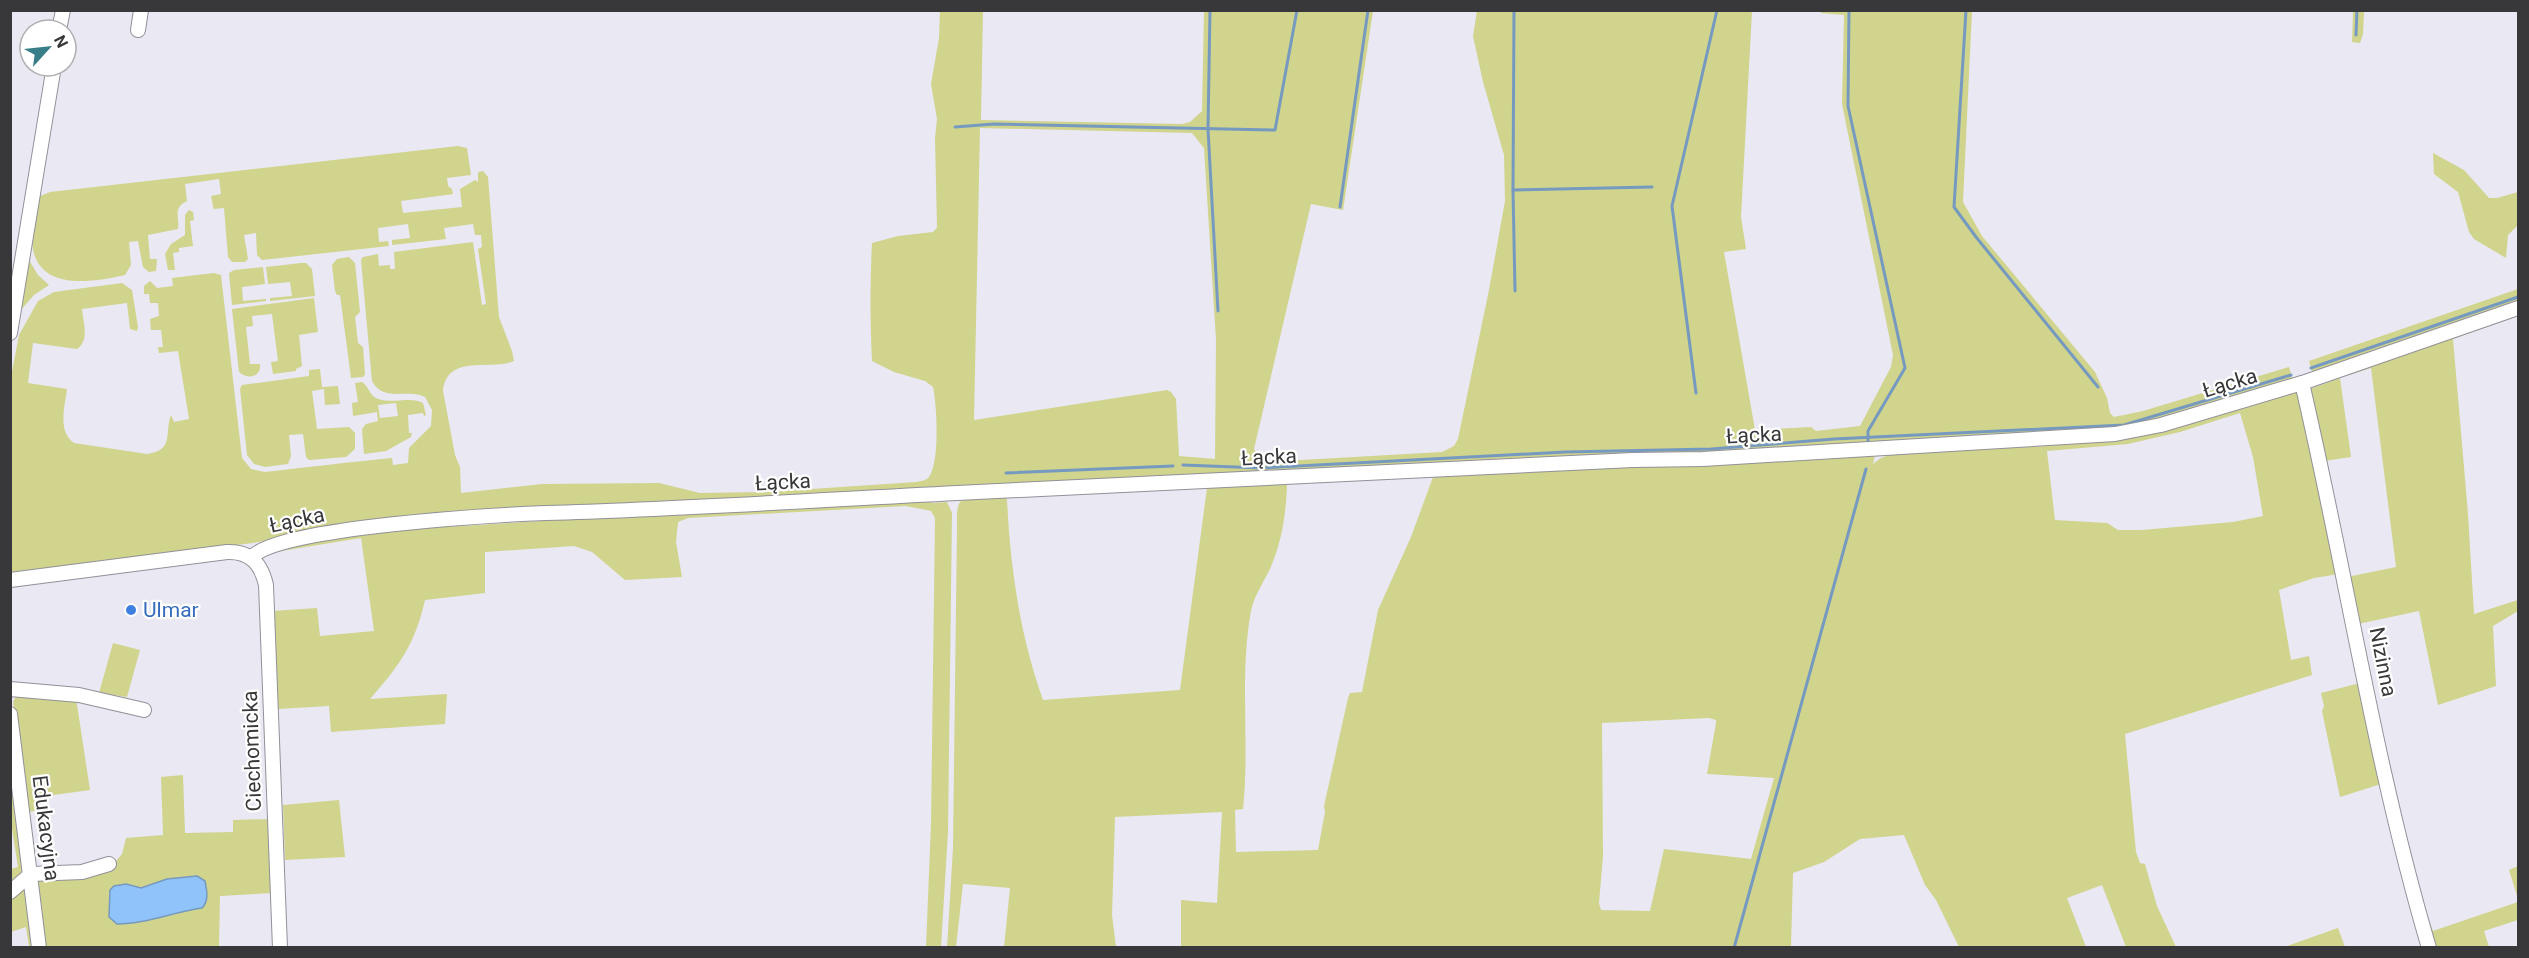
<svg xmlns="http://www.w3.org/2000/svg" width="2529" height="958" font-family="Roboto,sans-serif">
	<rect width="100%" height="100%" fill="#eae8f2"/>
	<g fill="#d0d48d" fill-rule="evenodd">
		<path d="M940 11H983L981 120 1182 124 1190 122 1202 111 1204 11H1373L1343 210 1311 204 1254 449 1259 459 1264 462 1442 452 1454 446 1458 439 1489 290 1505 201 1504 155 1483 82 1473 36 1477 11H1752L1741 217 1746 249 1724 252 1755 430 1811 427 1816 431 1860 426 1891 367 1893 355 1842 104 1844 15 1821 13V11H1972L1963 202 1982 236 2095 372 2107 398 2110 413 2114 417 2143 411 2289 367 2293 381 2165 421 2079 434 949 490 294 536 253 543 11 572V377L19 335 38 301 54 292 122 283 132 290 138 327 137 331 130 329 127 303 82 309C83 322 90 340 77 349L33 343 28 383 67 389C65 406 57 431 74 443L147 454C175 450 164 433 171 415L174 422 189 419 178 351 159 353 158 347H163L161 330H151L150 319 159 316 158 303H150L149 294H144V286L150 281 157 288 173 286 172 278 214 273 221 275 242 458 251 469 265 472C307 467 352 462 392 458L393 465 408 463 409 448 431 426 432 410 425 397C407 388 383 403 372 381L361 260 363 257 378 254 379 266 390 265V269H395L394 252 473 242 482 305 486 304 478 249 482 247 481 235H475L473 224 444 228 446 239 392 245V240L410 238 408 224 378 228 379 242 388 241 389 246 262 260 257 255 256 233 244 235 248 259 245 262H232L228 257 224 208 214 209V211L211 196 221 194 219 179 185 184 187 201C172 208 180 217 178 229L148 235 150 259H157L156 271 149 272 143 267 138 241 129 242 131 265 125 275C90 283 33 292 32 239 32 225 36 210 38 197L50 192 458 146 467 148 471 175 447 178 448 186 452 189 453 194 401 201 403 213 462 207 460 189 475 180 478 182V172L483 171 488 177 499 317 512 351 514 361C490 371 447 353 443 391L455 455 460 467 461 493 542 484 659 483 700 493 767 492 916 482C920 481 926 481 929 477 940 462 937 405 933 387L925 381 894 372 872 361C870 321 870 282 872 243L898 236 933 232 937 228 935 138 937 119 931 84 939 38ZM980 128 1192 133 1204 148 1216 340 1215 459 1179 456 1176 399 1171 392 1167 390 974 420Z"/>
		<polygon points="2353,11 2364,11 2363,34 2360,43 2352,42"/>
		<polygon points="2433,153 2464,170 2489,198 2497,198 2518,192 2518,225 2508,235 2506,258 2474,239 2469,232 2458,192 2434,174"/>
		<polygon points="189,210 193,212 194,220 190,221 193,246 179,248 179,252 173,253 175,270 168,270 165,254 171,244 185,235 185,215"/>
		<polygon points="349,257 355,263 360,312 355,317 358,343 363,347 365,374 363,377 351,378 340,295 337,295 335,291 332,265 337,259"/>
		<polygon points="29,260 38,275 49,285 34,295 21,310"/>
		<polygon points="301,263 306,263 312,269 315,296 270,301 270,298 292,296 290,282 268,284 266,267"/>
		<polygon points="263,267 265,284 242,287 243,301 266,299 266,301 232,305 229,273 234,270"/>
		<polygon points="2518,289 2518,303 2313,375 2309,361"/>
		<path d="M314 298 318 332 299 335 302 366 296 369V371L273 374 271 362 278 361 272 314 252 316 253 326 246 327 250 364H260C261 377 248 380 239 372L232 309Z"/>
		<polygon points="2518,313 2518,316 2453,339 2468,514 2474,614 2518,600 2518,611 2493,626 2496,686 2438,705 2419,611 2358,624 2347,577 2396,567 2371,368 2340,378 2351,457 2324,461 2310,389"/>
		<polygon points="320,369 322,387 338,386 340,404 325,405 324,389 312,391 317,429 349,427 355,433 355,449 346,457 309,460 306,457 303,434 289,435 291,456 288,464 265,467 254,464 247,455 240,389 242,385 309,376 309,370"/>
		<path d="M362 382C369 386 369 396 378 399 393 404 410 396 423 403L426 415 424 416 423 413 408 415 409 433H412L411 437 386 451 364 454 362 429 366 424 378 421 377 412 353 416 352 403 358 402 355 383ZM396 403 398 416 380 418 378 405Z"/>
		<path d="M2297 388 2339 574 2314 578 2279 590 2291 660 2309 656 2312 675 2125 734 2136 852 2140 863 2145 864 2157 906 2176 947H2126L2102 885 2067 898 2086 947H1959L1936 900 1925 885 1904 835 1860 839 1824 862 1793 873 1791 947H1181V900L1217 903 1222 812 1115 817 1112 915 1116 947H1004L1010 888 963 884 956 947 947 948 953 848 957 527C957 520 956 508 960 502 966 496 996 497 1005 497L1007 499C1010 567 1020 636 1043 700L1180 690 1207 488 1287 484C1286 515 1282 541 1270 569 1263 583 1254 596 1251 611 1239 676 1250 744 1243 809L1235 810 1236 852 1318 850 1325 812 1324 806 1348 698 1350 693 1362 692 1378 610 1411 537 1433 477 1523 470 1875 455 1873 464 1881 458 1891 454 2047 446 2120 439ZM2240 413 2253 457 2263 516 2233 522 2142 530H2118L2107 523 2055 520 2047 451 2128 444 2180 432ZM1709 718 1716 720V723L1707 774 1774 778 1751 859 1664 849 1650 911 1601 910 1599 903 1603 856 1602 723Z"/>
		<path d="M917 498 933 503 947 502 952 513 948 832 941 947H926L931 824 935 518 931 511 906 506 688 518 678 522 676 542 682 577 625 580 592 552 574 546 485 552V593L425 600C415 644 400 665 370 699L447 694 445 724 331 732 329 706 278 709 273 611 317 608 320 636 374 631 361 538 269 553 290 545 363 532Z"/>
		<polygon points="113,643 140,650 127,697 99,693"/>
		<polygon points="2360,683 2381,784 2340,797 2322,711 2324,706 2321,693"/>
		<polygon points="17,694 76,698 90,790 39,797 41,810 27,812 13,702"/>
		<polygon points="183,775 185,833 233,832 233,820 269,819 271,893 220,896 219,947 43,947 36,881 38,879 110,868 122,854 126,838 163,835 161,777"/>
		<polygon points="11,780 13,780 23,870 11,887 11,869 18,867 10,816"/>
		<polygon points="339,800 345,857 285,860 283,805"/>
		<polygon points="2518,866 2518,899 2509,870"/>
		<polygon points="23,889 27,891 34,944 29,946 26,927 11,932 11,896"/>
		<polygon points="2518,902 2518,920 2484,931 2489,947 2434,947 2428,927 2430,923 2433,931"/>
		<polygon points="2338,928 2345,947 2282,947 2287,946"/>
	</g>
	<path fill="#90c3f9" stroke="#7699c0" stroke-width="1.5" d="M197 876 205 881C207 891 209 901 202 908 173 912 146 924 117 924L109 917 110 890 114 886 126 884 141 888 167 879Z"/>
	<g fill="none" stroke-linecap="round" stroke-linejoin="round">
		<g stroke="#7699c0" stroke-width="3">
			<polyline points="1210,10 1208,129 1218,311"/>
			<polyline points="1514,10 1513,190 1515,291"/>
			<polyline points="1849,10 1848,106 1905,368 1868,431 1868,441"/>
			<polyline points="1966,10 1954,207 1976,237 2098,387"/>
			<polyline points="2356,35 2357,10"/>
			<polyline points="955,127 994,124 1275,130 1297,10"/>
			<polyline points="1513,190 1652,187"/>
			<polyline points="1340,207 1368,10"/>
			<polyline points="2311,368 2518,297"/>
			<polyline points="1696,393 1672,206 1717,10"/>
			<polyline points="1183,465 1261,468 1565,452 1711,449 1834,439 2124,425 2291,375"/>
			<polyline points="1006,473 1173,466"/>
			<polyline points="1734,948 1866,469"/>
		</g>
		<defs>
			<g id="minor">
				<polyline points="59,30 63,10"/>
				<polyline points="138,30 141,10"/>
				<polyline points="10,333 54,66"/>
				<path d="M2302 383C2346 571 2374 762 2429 948"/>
				<path d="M252 557C279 527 497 515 546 513 683 509 820 500 957 493 1182 482 1408 471 1633 460L1703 459 2115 434 2161 425 2302 383 2518 308"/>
				<path d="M10 580 227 552C249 551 261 563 266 585L280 948"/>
				<polyline points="10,689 79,695 144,710"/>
				<polyline points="10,714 39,948"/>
				<polyline points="10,892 31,874 82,872 109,864"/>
			</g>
		</defs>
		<use href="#minor" stroke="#929099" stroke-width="16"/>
		<use href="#minor" stroke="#fff" stroke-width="14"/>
	</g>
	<circle fill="#3f7fe0" stroke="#fff" stroke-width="2" cx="131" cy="610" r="6"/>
	<g text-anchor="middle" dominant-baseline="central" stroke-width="4.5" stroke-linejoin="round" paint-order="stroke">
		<g font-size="21" fill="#38383b" stroke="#fff">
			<text transform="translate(2230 383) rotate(-17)">Łącka</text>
			<text transform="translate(1754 435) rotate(-3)">Łącka</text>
			<text transform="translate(1269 457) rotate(-3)">Łącka</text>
			<text transform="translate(783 482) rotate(-3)">Łącka</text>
			<text transform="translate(297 520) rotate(-12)">Łącka</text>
			<text transform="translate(2383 662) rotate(79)">Nizinna</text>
			<text transform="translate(252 751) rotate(-92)">Ciechomicka</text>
			<text transform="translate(46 828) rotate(83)">Edukacyjna</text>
		</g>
		<g font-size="21" fill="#366cbe" stroke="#fff" text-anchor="start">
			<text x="143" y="610">Ulmar</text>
		</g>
	</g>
	<rect width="2529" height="958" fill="none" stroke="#38383b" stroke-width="24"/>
	<g transform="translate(48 48) rotate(63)"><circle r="28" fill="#ffffff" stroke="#afafb1" stroke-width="1.5"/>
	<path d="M0-4.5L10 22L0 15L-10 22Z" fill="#377e88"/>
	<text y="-9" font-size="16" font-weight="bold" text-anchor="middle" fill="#38383b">N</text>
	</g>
</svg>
